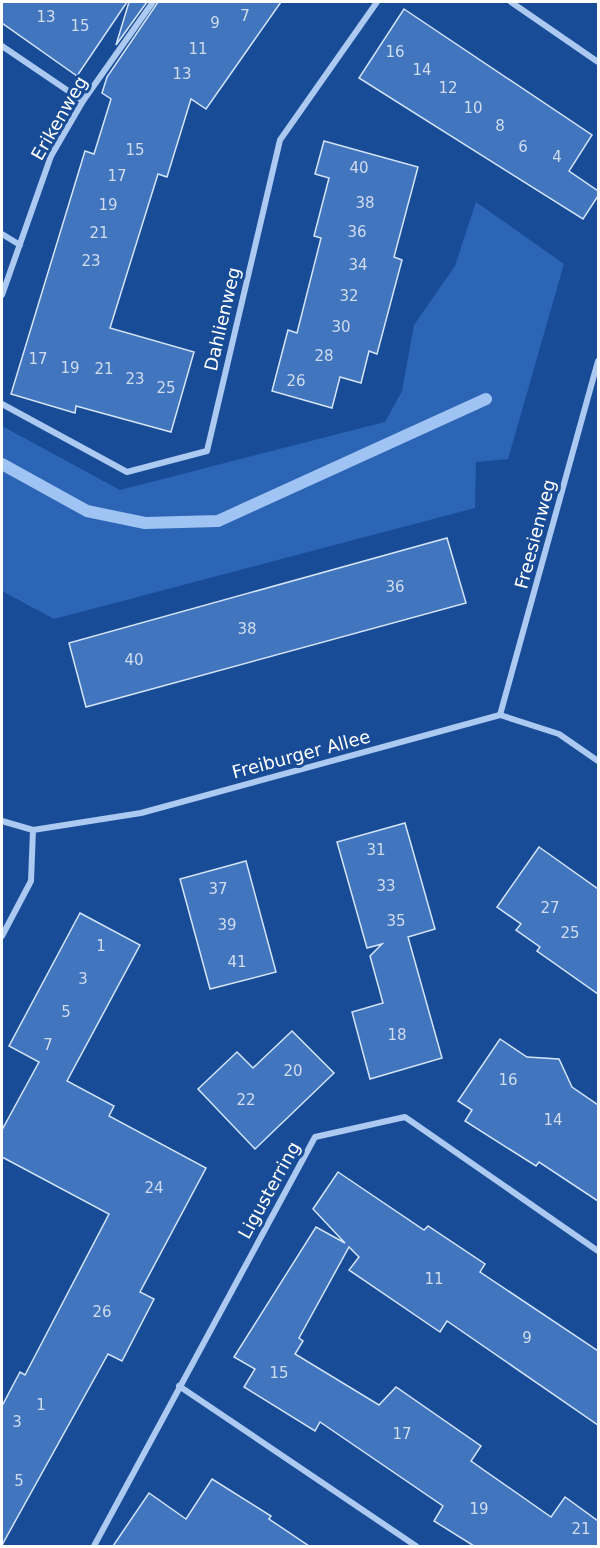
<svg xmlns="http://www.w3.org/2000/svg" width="600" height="1548" font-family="'DejaVu Sans',sans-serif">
	<rect width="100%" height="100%" fill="#194c97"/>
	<polygon fill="#2c65b5" points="476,202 564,264 508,459 476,462 475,508 54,619 2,591 2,426 120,490 385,422 402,391 414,325 455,266"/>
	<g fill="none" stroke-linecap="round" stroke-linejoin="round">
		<polyline stroke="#9fc3f3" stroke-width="12" points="2,464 87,511 145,523 218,521 486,399"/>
	</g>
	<g fill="#4175be" stroke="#d3e4fc" stroke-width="1.5">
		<polygon points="2,2 127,2 77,76 2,23"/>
		<polygon points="129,2 147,2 116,45"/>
		<polygon points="158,2 281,2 206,109 191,99 167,177 158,174 110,328 194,352 171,432 76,406 75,413 11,394 85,151 94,154 111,99 102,93 107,77"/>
		<polygon points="404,9 592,135 569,171 598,191 598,196 583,219 359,78"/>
		<polygon points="324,141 418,167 394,257 402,260 377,354 369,351 361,383 340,377 332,408 272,391 288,330 297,333 321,238 314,236 329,178 315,174"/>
		<polygon points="447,538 466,603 86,707 69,643"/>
		<polygon points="405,823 435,929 408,937 442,1058 370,1079 352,1012 383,1003 370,956 382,944 367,948 337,842"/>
		<polygon points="539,847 598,889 598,994 537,951 540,947 516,930 521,924 497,907"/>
		<polygon points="246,861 276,972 210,989 180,879"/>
		<polygon points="80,913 140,945 67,1081 114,1106 109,1116 206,1168 140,1292 154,1299 122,1361 108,1354 2,1545 2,1406 20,1372 25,1375 109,1214 2,1157 2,1130 39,1062 9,1046"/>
		<polygon points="292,1031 334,1073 255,1149 198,1089 237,1052 253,1068"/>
		<polygon points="500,1039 527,1057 559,1059 572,1087 598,1105 598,1201 539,1162 536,1166 465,1121 472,1110 458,1101"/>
		<polygon points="338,1172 424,1230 428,1226 485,1264 480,1272 598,1351 598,1425 447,1321 440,1332 349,1270 359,1257 349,1247 299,1338 303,1341 295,1354 379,1405 396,1387 481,1446 471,1461 551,1517 565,1497 598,1521 598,1546 474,1546 434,1521 443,1506 320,1422 315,1431 244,1387 255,1369 234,1357 316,1227 345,1243 313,1209"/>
		<polygon points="212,1479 271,1516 269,1519 309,1546 113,1546 149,1493 186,1519"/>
	</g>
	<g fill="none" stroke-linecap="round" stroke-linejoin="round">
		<g stroke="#acc9f1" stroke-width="6">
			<polyline points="511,2 598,62"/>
			<polyline points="2,46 83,101"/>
			<polyline points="2,234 20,245"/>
			<polyline points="2,295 51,156 83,101 153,2"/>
			<polyline points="2,404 127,472 207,451 280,140 377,2"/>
			<polyline points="500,715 598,361"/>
			<polyline points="2,821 33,830 141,813 500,715 559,734 598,761"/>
			<polyline points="2,936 31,881 33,830"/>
			<polyline points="179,1386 416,1546"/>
			<polyline points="94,1546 315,1137 405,1117 598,1251"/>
		</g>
	</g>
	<g text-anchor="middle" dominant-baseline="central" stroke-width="6" stroke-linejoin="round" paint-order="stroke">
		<g font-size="15" fill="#d0dcef">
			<text x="245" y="16">7</text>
			<text x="46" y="17">13</text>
			<text x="215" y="23">9</text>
			<text x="80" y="26">15</text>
			<text x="198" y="49">11</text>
			<text x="395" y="52">16</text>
			<text x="422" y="70">14</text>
			<text x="182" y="74">13</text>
			<text x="448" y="88">12</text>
			<text x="473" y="108">10</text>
			<text x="500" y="126">8</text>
			<text x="523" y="147">6</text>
			<text x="135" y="150">15</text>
			<text x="557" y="157">4</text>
			<text x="359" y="168">40</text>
			<text x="117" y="176">17</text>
			<text x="365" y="203">38</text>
			<text x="108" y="205">19</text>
			<text x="357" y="232">36</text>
			<text x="99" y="233">21</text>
			<text x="91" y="261">23</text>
			<text x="358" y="265">34</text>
			<text x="349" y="296">32</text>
			<text x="341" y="327">30</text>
			<text x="324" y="356">28</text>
			<text x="38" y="359">17</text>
			<text x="70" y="368">19</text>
			<text x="104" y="369">21</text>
			<text x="135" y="379">23</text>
			<text x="296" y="381">26</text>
			<text x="166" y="388">25</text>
			<text x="395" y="587">36</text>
			<text x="247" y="629">38</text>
			<text x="134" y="660">40</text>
			<text x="376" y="850">31</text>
			<text x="386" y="886">33</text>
			<text x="218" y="889">37</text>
			<text x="550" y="908">27</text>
			<text x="396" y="921">35</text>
			<text x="227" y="925">39</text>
			<text x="570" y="933">25</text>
			<text x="101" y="946">1</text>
			<text x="237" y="962">41</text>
			<text x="83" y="979">3</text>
			<text x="66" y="1012">5</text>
			<text x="397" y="1035">18</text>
			<text x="48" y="1045">7</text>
			<text x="293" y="1071">20</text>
			<text x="508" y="1080">16</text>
			<text x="246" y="1100">22</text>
			<text x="553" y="1120">14</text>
			<text x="154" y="1188">24</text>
			<text x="434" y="1279">11</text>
			<text x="102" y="1312">26</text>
			<text x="527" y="1338">9</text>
			<text x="279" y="1373">15</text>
			<text x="41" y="1405">1</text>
			<text x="17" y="1422">3</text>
			<text x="402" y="1434">17</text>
			<text x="19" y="1481">5</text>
			<text x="479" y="1509">19</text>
			<text x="581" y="1529">21</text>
		</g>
		<g font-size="18" fill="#fff" stroke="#194c97">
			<text transform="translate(59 118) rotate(-60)">Erikenweg</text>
			<text transform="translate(222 319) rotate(-77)">Dahlienweg</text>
			<text transform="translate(535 534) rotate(-75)">Freesienweg</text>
			<text transform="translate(301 754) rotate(-15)">Freiburger Allee</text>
			<text transform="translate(269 1190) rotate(-61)">Ligusterring</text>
		</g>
	</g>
	<rect width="600" height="1548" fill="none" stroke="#ffffff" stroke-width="6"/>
</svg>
